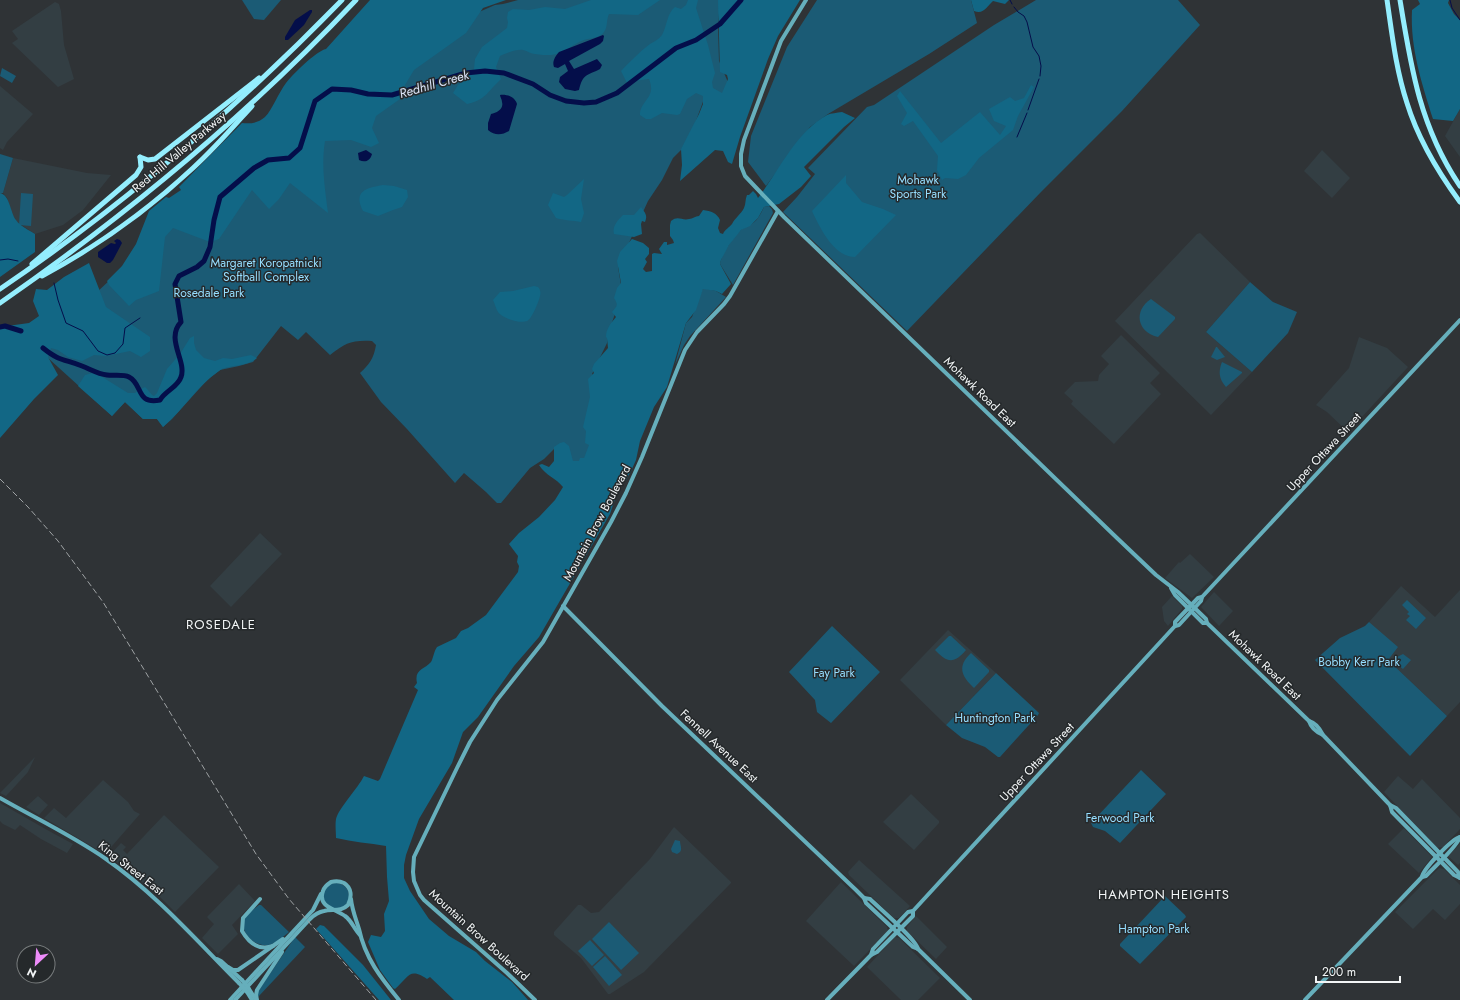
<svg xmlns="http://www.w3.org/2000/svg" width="1460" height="1000" font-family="Jost,sans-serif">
	<rect width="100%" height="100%" fill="#2f3336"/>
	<g fill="#333e43">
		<polygon points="55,2 59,4 61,11 64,45 74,79 58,87 12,43 18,39 12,31"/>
		<polygon points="0,86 33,114 7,142 3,150 0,148"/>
		<polygon points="1460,109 1460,157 1445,136"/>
		<polygon points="1322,150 1350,178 1332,198 1304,171"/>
		<polygon points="13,158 87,173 111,175 83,210 63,225 35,234 17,222 12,214 7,198 3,193"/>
		<polygon points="1200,233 1250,282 1206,332 1252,372 1211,415 1115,321 1197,234"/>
		<polygon points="1121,335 1160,373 1150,383 1161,394 1114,444 1071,404 1073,401 1064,393 1075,382 1098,381 1099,375 1109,364 1101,356"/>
		<polygon points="1359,337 1387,348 1408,367 1348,432 1327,412 1316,405 1349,368"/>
		<polygon points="260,533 282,554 231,607 210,586"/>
		<polygon points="1190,554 1214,577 1192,598 1165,578 1179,562 1180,563"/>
		<polygon points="1401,586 1435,617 1460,590 1460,702 1447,716 1388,660 1369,622"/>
		<polygon points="1214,592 1233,611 1219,626 1201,607"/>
		<polygon points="1172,596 1182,606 1182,609 1168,626 1164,621 1162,607"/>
		<polygon points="948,630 996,673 946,725 900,680"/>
		<polygon points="35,757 28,772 6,796 0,793"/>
		<polygon points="1398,776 1413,789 1422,779 1460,818 1460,829 1443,847 1437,848 1384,792"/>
		<polygon points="103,780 128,802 134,811 140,814 105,854 44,818 54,808 66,818"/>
		<polygon points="911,794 939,821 939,823 914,850 883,822"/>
		<polygon points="38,796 48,805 39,815 26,807"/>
		<polygon points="0,803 49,831 73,844 67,853 41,839 20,825 15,830 3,824 0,821"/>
		<polygon points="164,815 219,867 175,912 156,893 109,856 121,843 126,847 123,850 127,854"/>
		<polygon points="674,827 731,882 731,883 644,972 610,994 608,994 581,958 554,935 554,932 578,905 581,905 591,913 599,912 650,859"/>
		<polygon points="1404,828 1432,857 1419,873 1388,844"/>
		<polygon points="1460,844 1460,863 1458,865 1448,856"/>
		<polygon points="859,860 910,906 899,918 894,918 849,875 848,872"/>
		<polygon points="1439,868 1444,869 1460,885 1460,904 1445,920 1433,909 1413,929 1395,912"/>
		<polygon points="841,882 887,927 888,931 854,966 806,921"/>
		<polygon points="239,884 255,901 232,925 238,934 218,954 202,938 214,924 207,917"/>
		<polygon points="916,916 947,947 936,959 907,931 907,927"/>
		<polygon points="895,937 899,938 940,978 918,1000 901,1000 867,967"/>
	</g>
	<g fill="#1b5b75">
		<polygon points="242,0 281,0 264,20 254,19"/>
		<path d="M518 0H720L718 26 719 61 727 80V87L720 100 704 99 694 126 681 150 673 158 662 180 648 201 618 267 621 285 616 311 609 331 607 343 592 374 613 395 582 464 568 462 555 448 544 459 530 468 501 503H497L486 492 464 473 455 483 407 429 381 402 360 373C369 365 374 358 376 345L372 341C351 340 346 343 330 355L306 332 298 340 281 326 253 362 239 366 220 370 208 379 172 419 163 427 157 419H143L125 402 112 416 37 348 155 238 327 138 479 12 495 5 503 4Z"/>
		<polygon points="817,0 971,0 977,23 929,54 828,114 810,127 766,186 748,162 751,136 787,47"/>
		<polygon points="1036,0 1178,0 1200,25 1122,111 1041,192 907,331 783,212 797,197 815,174 808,168 867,107 874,105 994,25"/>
		<polygon points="2,68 16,76 12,83 0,76"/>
		<polygon points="0,154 13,158 3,193 0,193"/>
		<polygon points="21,193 33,194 31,226 19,225"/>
		<path d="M769 206 772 209 773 213 733 285 720 264C721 255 735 234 742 229 748 226 754 224 758 218 760 215 762 211 764 207Z"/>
		<polygon points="1250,282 1273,302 1297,312 1288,333 1252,372 1206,332"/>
		<polygon points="703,288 716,291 726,297 690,336 684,345 675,365 686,323 692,317"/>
		<path d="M1151 299 1175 317V319L1158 337C1137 332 1133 311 1151 299Z"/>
		<polygon points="1216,347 1217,347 1225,357 1217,360 1211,357"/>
		<path d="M1222 362 1242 372V373L1226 387C1219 379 1218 372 1222 362Z"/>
		<polygon points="1407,600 1426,618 1416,629 1406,620 1410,616 1407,614 1409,612 1402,605"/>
		<polygon points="1369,622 1398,647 1388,660 1447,716 1410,756 1315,660 1340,638 1365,626"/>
		<polygon points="832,626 880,672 831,723 817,712 815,700 789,672"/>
		<path d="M949 636H951L966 650C954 664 947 663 935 650Z"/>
		<path d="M971 653 989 670V672L974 688C961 676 957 666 971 653Z"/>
		<polygon points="1403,654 1411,660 1403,669 1393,661 1397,657"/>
		<polygon points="996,673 1039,713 1038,715 1000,757 998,757 985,747 962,738 946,725"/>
		<polygon points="1141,770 1166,794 1120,843 1105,831 1093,827 1091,823"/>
		<path d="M675 840 680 841C680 846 684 851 677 854L672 852 671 849Z"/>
		<circle cx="336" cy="896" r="13"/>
		<polygon points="1165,896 1185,915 1186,917 1140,964 1120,946 1120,944"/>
		<path d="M259 905H261L289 932C284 936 276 944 269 945 255 948 238 932 245 918 248 913 254 909 259 905Z"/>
		<polygon points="609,922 639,953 621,970 592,939"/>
		<polygon points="295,937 305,947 258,997 258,991"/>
		<polygon points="590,940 604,955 592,966 578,951"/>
		<polygon points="605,956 622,975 609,986 593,967"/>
	</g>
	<g fill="#126785">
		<path d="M370 0H506L483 8 466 33 414 70 405 85 400 99 376 116 372 128 379 143 371 147 351 140 325 141C321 166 325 188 328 213L290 183 279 199 269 209 252 190 219 239 210 242 173 228 165 237 159 291 136 300 129 306 109 285 107 281 122 266 136 244 149 211 166 197 169 198 181 190 179 187 242 123C251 124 258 123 265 117 272 110 279 92 286 83 292 75 316 51 326 49Z"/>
		<path d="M591 0H660L638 15 609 14C606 20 608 27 604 32 600 38 591 38 584 40 572 44 564 54 551 55 546 55 540 55 535 54 531 54 528 51 523 50 517 49 506 53 500 56L496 67 501 79C487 92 486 100 467 104L453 93 458 85 467 78 474 69 475 59 482 47 507 28 508 22 507 18 508 12 513 9 529 10 545 7 565 9Z"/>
		<path d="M688 0H698L696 8 708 45 715 73 712 82 713 88 722 93 728 79 727 75 720 72 718 0H800L778 36 768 59 740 137 732 164 728 162 723 151 715 150 680 181 682 165 681 149 699 114 703 104V96L696 93 687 99 680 114 677 115 662 113 651 119H646L640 115C640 100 657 98 649 79L634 81 628 85 621 71C630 62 639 52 650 44 655 41 659 39 662 35 667 26 667 13 675 7L681 9 686 5Z"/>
		<path d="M971 0H1009L1005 4 993 1C987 6 984 15 974 11Z"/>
		<path d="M1418 0H1449L1448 3 1454 14 1460 20V109L1453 121 1433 119C1422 84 1410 48 1412 10L1420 4Z"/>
		<polygon points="1031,85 1034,87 1018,116 1013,130 979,158 966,175 958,179 945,178 942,180 937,170 938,156 913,121 904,126 901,124 907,113 897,96 900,91 941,143 980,112 1000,135 1006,126 994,121 989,109 1010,97 1015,101 1024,98"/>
		<path d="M842 112 855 118 844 127 804 167 811 176 801 187 779 204 764 207 758 218 750 226 741 230 729 245 721 260 720 264 731 284 722 294 716 291 703 289 696 310 686 323 667 387 654 407 640 441 636 460 631 471 626 480 619 487 610 514 539 637 514 666 478 717 463 732 452 763 419 819 406 855 404 865V878L410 891 429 919 449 936 476 952 485 961 512 982 528 1000H454L430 977 427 979C409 967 409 977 395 989L393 988 380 970 368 942 371 935 381 937 385 931 384 914 389 901 387 877 386 846C369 843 353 842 336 838 336 832 335 825 336 819 338 809 358 788 364 776L378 781 380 779 418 690 414 687 417 683C414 669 424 670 431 662 433 659 434 651 437 647L456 638 461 631 468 628 486 615 518 572 519 566 517 562 518 556 509 544 519 533 539 517 555 500 563 487C556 478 546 476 539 465L542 464 549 467 554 461V447L560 443 564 442 569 446 573 461H579L580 458H584L589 445 585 443 586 431 583 427 590 397 588 379 594 373 592 369 594 364 608 348 607 338 606 337C606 329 611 323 616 317L612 312C618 305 618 305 614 298L617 288 621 283 617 261 620 252 632 239 643 243 649 248V254L645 259 647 262 643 269 646 272 652 271V254L654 253 662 254 659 249 664 242H667V245L674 243 673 240 670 236V225L671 221C678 215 682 221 689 219 693 219 695 216 699 216L703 210C711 211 717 213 720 220L718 228 720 233 723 234C725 229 729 228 732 224 735 218 741 214 744 208 746 204 745 199 747 195H749L753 191 756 194 758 198C779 171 796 132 827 115 831 113 837 113 842 112Z"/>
		<path d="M846 175V183L862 202 883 209 896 215 855 257C834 257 820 228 812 211Z"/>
		<path d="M584 179 581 199 584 213 581 222C573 220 565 221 556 218L548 205 553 193 564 197 567 195Z"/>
		<path d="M383 185 394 186 407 190 408 197 402 207 393 210 378 216 363 211C353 191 366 188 383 185Z"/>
		<path d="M0 193C10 195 10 212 16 220 20 226 29 230 35 234V252L0 277Z"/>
		<path d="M641 207C645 213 648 215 645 222L642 221 641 224 642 234 634 237 614 234C612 226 618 220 623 215H634Z"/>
		<polygon points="89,263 106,307 150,337 150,351 141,357 130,351 106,356 94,355 82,361 68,357 58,350 51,348 48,357 58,375 34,399 0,438 0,327 29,323 39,316 33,301 36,289 47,290 64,277"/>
		<path d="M534 286 538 287C540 289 541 292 540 296 539 301 532 319 527 321 520 324 502 318 498 312 496 309 495 304 493 300L500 292 513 291Z"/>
		<path d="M194 336V343L196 350 204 358 215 361 223 358 232 359 251 355 257 358C245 368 228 364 219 371 197 386 183 410 163 427L157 419H143L125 402 112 416 78 386 85 375 93 373 99 375 128 393H135L139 390 145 387C149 390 150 394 154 396L157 393 167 369 180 354 190 338Z"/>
		<polygon points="320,925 324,926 363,965 391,1000 379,1000 316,929"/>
	</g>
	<g fill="#040e4a">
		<polygon points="310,10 312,10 312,12 304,25 288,40 285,40 285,37 295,20"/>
		<path d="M603 35 604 36 603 41 600 44 569 61 574 69 597 59 602 65 600 69C587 76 583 73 579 90L575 91 565 89 559 82 560 77 568 71 565 64 558 68 554 67C552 61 555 57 559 52Z"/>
		<path d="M500 95C507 94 515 97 517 104L509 131C502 135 495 136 488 130V123L491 114C497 113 504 109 502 102 502 99 500 97 500 95Z"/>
		<path d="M366 150 372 154C370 161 365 163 359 160L358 153Z"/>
		<polygon points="117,239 120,240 122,243 113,260 110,263 107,263 98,257 98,252 111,243 115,244 116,243 114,241"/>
	</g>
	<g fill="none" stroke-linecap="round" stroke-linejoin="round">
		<g stroke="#040e4a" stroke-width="1">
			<polyline points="1010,0 1012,4"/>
			<polyline points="1450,0 1452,8 1460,20"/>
			<polyline points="1014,7 1018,12 1024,16 1027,22 1033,47 1039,56 1041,66 1040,76"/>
			<polyline points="1028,110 1039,79"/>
			<polyline points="1017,137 1027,113"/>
			<polyline points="0,260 8,259 18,261"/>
			<polyline points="54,283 58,300 66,323 83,331 98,351 107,355 115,353 123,344 125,328 140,318"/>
		</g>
		<g stroke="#040e4a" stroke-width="5">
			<polyline points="0,327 5,326 21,331"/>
			<path d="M43 348C59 361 64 359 82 366 90 369 98 374 107 375 114 376 123 374 129 377 143 384 136 405 160 400 165 391 178 387 181 377 187 361 165 339 181 322L175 284 179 276 197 267 204 261 210 247 214 220 220 197 254 168 268 160 289 158 300 148 315 101 332 89 351 90 368 94 392 95 466 73 485 71 504 73 533 84 550 95 566 101 584 103 596 102 617 93 676 48 696 40 720 24 741 0"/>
		</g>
		<g stroke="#66afbc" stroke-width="4">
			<polyline points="806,0 781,41 744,140 741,154 741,166 745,176 784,217 1117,538 1156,575 1178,592 1206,619 1207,623"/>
			<path d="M1171 588 1175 595 1203 623H1207L1309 721C1316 723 1320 729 1323 735L1390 805 1396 808 1458 872 1460 878"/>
			<polyline points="563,606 662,706 856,890 864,898 866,903 913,947 918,949 970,1000"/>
			<polyline points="1175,626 1179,625 1201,601 1202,597 1460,320"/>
			<path d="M1309 721C1311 728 1316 732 1323 735"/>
			<path d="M0 798C35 818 73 836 106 859 156 894 196 940 239 983"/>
			<polyline points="1390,805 1392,812 1454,875 1460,878"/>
			<path d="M1422 877 1426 876C1434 867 1457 847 1460 837"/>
			<path d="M864 898 870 899C879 908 916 939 918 949"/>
			<path d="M260 899 243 918 242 931C249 943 259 951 273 946"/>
			<path d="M351 899C352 910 356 919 359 929 365 958 381 978 399 1000"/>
			<polyline points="871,955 877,952 913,916 913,911 1164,638 1175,626 1175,622 1198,598 1202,597"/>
			<polyline points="217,959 221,961 242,980"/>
			<polyline points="228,967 233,970 238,970 283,939"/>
			<polyline points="249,989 256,1000"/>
			<polyline points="247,992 252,1000"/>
			<polyline points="230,1000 313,910 321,894"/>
			<path d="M235 1000 310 919C314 915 318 912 324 911 333 909 341 912 348 905 352 897 352 888 344 883 340 881 335 881 331 882 328 884 324 887 323 891 317 907 336 909 345 916 352 921 354 929 360 935"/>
			<polyline points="257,1000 256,995 257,990 282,952"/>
			<polyline points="535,1000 507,973 424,900 420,895 414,881 413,872 414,857 457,768 470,742 497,700 543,642 611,522 626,493 642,457 685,350 697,332 724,304 730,296 778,211"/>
			<polyline points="827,1000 871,955 873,949 908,912 913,911"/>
			<path d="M1305 1000 1422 877C1423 869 1452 839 1460 837"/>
		</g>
		<g stroke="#94eefe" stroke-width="5">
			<path d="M1387 0C1392 34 1396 70 1407 103 1418 139 1438 172 1460 202"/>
			<path d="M1400 0C1411 68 1420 127 1460 186"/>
			<polyline points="140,157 148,160 155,159 259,78"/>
			<polyline points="32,264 136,175 141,167 140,157"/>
			<path d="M42 276C96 247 148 210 193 168 214 149 233 127 252 106"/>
			<path d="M0 289C124 205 237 108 342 0"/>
			<path d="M0 303C128 214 249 114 356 0"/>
		</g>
		<polyline stroke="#9fa3a5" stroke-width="1" stroke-dasharray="6 3" stroke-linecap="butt" points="0,479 28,507 58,541 103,602 256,854 289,899 376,1000"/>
		<g stroke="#66afbc" stroke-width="4">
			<polyline points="242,980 249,989"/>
			<polyline points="239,983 247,992"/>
		</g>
	</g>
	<g text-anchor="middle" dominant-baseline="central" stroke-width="3" stroke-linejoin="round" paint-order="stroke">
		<g font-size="12" fill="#f2f5f6" stroke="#25292b">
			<text transform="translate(179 152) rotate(-40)">Red Hill Valley Parkway</text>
			<text transform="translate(980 392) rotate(44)">Mohawk Road East</text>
			<text transform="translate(1324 452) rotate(-47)">Upper Ottawa Street</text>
			<text transform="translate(597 523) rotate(-62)">Mountain Brow Boulevard</text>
			<text transform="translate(1265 665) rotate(44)">Mohawk Road East</text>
			<text transform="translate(719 746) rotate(43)">Fennell Avenue East</text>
			<text transform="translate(1037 762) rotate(-47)">Upper Ottawa Street</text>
			<text transform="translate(131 868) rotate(38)">King Street East</text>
			<text transform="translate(479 935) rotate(42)">Mountain Brow Boulevard</text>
		</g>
		<g font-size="12" fill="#96deff" stroke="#25292b">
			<text x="918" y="180">Mohawk<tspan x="918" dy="14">Sports Park</tspan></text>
			<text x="266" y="263">Margaret Koropatnicki<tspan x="266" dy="14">Softball Complex</tspan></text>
			<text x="209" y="293">Rosedale Park</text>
			<text x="1359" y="662">Bobby Kerr Park</text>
			<text x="834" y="673">Fay Park</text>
			<text x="995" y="718">Huntington Park</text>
			<text x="1120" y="818">Ferwood Park</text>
			<text x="1154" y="929">Hampton Park</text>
		</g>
		<g font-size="13" font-style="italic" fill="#dbe4f7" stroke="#25292b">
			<text transform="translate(434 84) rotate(-16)">Redhill Creek</text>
		</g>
		<g font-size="13" letter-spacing="1" fill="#f2f5f6" stroke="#25292b">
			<text x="221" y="624">ROSEDALE</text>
			<text x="1164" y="894">HAMPTON HEIGHTS</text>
		</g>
	</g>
	<g transform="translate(36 964) rotate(206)"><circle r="19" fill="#25292b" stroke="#777b7c"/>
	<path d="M0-3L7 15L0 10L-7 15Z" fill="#ed8cf9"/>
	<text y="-6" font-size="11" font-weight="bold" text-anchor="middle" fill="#f2f5f6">N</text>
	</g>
	<path d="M1316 976v6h84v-6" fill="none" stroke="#f2f5f6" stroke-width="2"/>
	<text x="1322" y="976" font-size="12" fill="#f2f5f6" stroke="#25292b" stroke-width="3" paint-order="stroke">200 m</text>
</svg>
